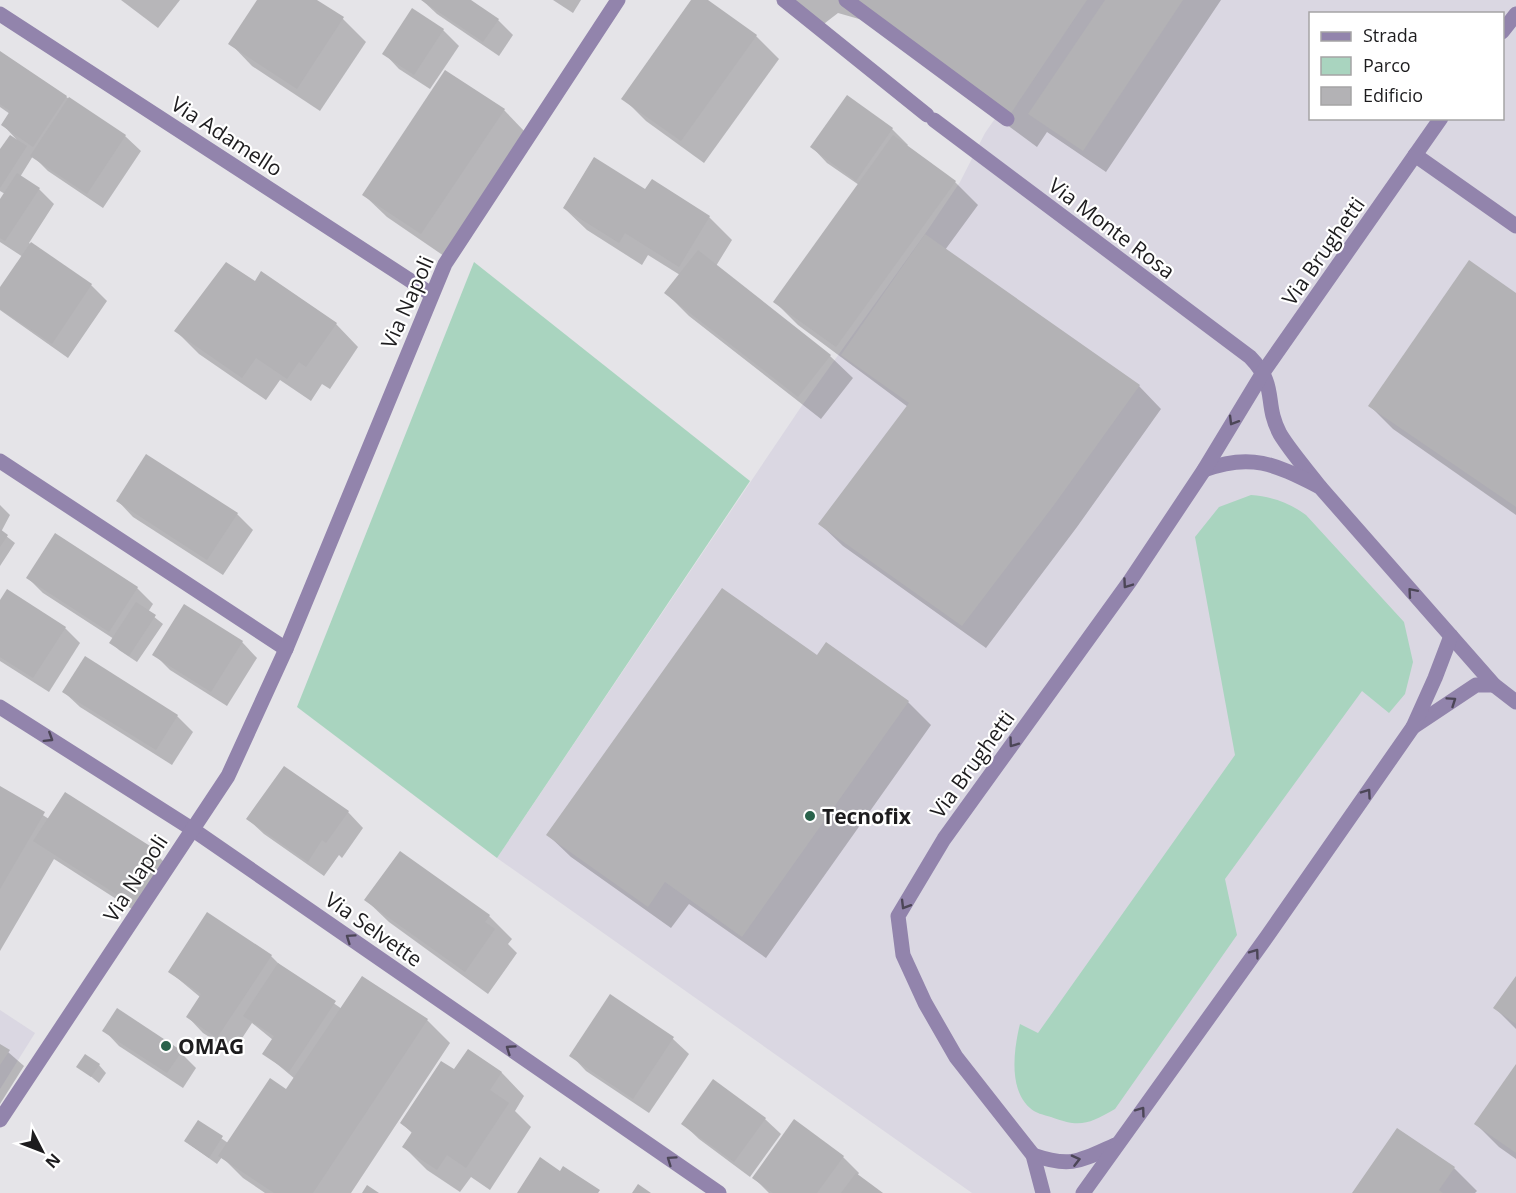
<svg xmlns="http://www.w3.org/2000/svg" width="1516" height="1193" font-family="'Open Sans',sans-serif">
	<rect width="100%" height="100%" fill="#e5e4e8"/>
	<g fill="#dad7e2" fill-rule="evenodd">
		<path d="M1078 0H1516V1193H972L497 858 801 407 925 234 960 182 985 133ZM1310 14H1502V118H1310Z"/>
		<polygon points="0,1010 35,1033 0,1089"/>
	</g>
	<g fill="#a9d4bf">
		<polygon points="474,262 750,481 497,858 297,707"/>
		<path d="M1251 495C1273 497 1288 502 1306 515L1404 622 1413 662 1405 694 1389 713 1362 691 1225 879 1237 935 1115 1109C1089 1124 1080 1128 1051 1117 1044 1115 1035 1113 1030 1108 1008 1089 1014 1048 1020 1024L1038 1033 1235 755 1195 537 1219 507Z"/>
	</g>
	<g fill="#0003">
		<polygon points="121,0 180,0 158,28"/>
		<polygon points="258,0 314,0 343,19 366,42 320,111 252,66 230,43"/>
		<polygon points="422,0 468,0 498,20 513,35 499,56 437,14"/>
		<polygon points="553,0 581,0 573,13"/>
		<polygon points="693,0 706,0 756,36 779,59 704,163 646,121 623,98"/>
		<polygon points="777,0 1221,0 1106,172 1047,132 1037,147 866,21 838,13 816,30"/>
		<polygon points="443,30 459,46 430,89 399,69 384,53"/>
		<polygon points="0,53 125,136 141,151 103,208 48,171 33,156 20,177 39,189 54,204 29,243 91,285 107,301 68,358 0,310 0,290 23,257 0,242 0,201 5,194 0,191 0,152 17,140 3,125 10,114 0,107"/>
		<polygon points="848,97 892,129 908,145 906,147 955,182 978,205 945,250 1139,386 1161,409 1077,527 986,648 843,546 820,524 908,407 798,325 775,302 859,185 827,163 812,147"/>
		<polygon points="504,110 526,133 444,256 387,217 364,195"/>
		<polygon points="646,191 709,217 732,240 716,266 830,356 853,378 821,419 689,316 666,293 680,275 648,255 642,265 587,230 564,208"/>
		<polygon points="255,283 336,324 358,347 330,389 322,384 311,401 280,380 266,400 199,354 176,331"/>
		<polygon points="1516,294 1516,515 1393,429 1370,406"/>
		<polygon points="147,456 237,514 253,530 223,575 133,517 118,501"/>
		<polygon points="0,505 10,515 1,532 15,543 0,566"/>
		<polygon points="55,535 137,588 153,604 148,612 163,624 137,662 119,650 111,642 114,639 43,593 28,578"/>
		<polygon points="0,603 65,628 80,643 49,692 0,661"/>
		<polygon points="242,642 257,658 227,706 170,670 154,654"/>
		<polygon points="827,644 908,702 931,725 766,958 689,904 671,928 571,857 548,835 817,658"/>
		<polygon points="64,692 177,716 193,732 172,765 80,707"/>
		<polygon points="0,788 49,819 65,794 150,848 165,863 135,911 54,859 0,951"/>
		<polygon points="348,812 363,828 342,858 339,855 324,876 264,834 248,819"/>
		<polygon points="400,853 489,916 512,939 508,944 517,953 488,994 389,922 366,900"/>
		<polygon points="271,956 283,968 342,1009 362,978 427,1020 450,1043 351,1193 265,1193 243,1178 222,1157 217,1164 185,1141 198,1122 228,1143 287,1091 295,1079 264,1053 273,1040 252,1023 233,1052 203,1033 188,1017 200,997 170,972"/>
		<polygon points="1516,978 1516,1029 1495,1008"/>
		<polygon points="610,996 673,1039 689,1054 649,1113 586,1071 571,1055"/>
		<polygon points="104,1030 181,1053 196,1068 183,1088 119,1046"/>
		<polygon points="0,1045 24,1066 0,1104"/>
		<polygon points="468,1051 502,1073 524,1096 515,1111 531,1127 490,1190 471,1177 460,1192 427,1170 404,1147 413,1134 402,1123 454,1071"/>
		<polygon points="99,1065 106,1073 99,1083 78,1066"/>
		<polygon points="1516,1066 1516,1159 1499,1147 1476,1124"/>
		<polygon points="765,1119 781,1134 750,1177 699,1139 683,1124"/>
		<polygon points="795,1122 843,1157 859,1173 857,1176 880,1193 769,1193 754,1178"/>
		<polygon points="1454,1168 1477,1191 1475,1193 1354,1193"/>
	</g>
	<g fill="#b3b2b5">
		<polygon points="257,0 317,0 344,17 297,89 228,44"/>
		<polygon points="421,0 471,0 499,19 483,42"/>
		<polygon points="691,0 708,0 757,35 681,141 621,99"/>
		<polygon points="846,0 1087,0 1007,119"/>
		<polygon points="1105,0 1183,0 1083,151 1028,114"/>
		<polygon points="412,8 444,29 414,75 382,54"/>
		<polygon points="0,51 67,96 33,147 1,125 10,111 0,104"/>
		<polygon points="445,70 505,109 421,234 362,195"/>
		<polygon points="847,95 893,128 856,181 810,147"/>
		<polygon points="69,97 126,135 87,194 30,156"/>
		<polygon points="10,135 27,146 0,188 0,149"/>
		<polygon points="893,135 956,181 836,347 773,302"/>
		<polygon points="594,157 645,189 652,179 710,216 679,267 625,233 619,243 563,208"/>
		<polygon points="17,173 40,188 5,241 0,238 0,199"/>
		<polygon points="925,234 1140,385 1054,505 962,626 818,524 909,403 841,355"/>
		<polygon points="31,242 92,284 52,344 0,309 0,287"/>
		<polygon points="698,250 831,355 798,397 664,293"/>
		<polygon points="1469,260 1516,293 1516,507 1368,406"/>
		<polygon points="226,262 255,281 261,271 337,323 306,367 299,362 287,379 256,358 242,378 174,331"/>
		<polygon points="146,454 238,513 207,560 116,501"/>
		<polygon points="0,529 8,535 0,547"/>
		<polygon points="55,533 138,587 109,632 26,578"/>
		<polygon points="722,588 817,655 826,642 909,701 742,937 665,882 648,907 546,835"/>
		<polygon points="7,589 66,627 33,678 0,657 0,600"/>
		<polygon points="136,602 156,615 129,656 109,643"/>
		<polygon points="184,604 243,641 211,692 152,655"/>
		<polygon points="85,656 178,715 156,750 62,692"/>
		<polygon points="284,766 349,811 326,843 322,840 308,862 246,819"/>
		<polygon points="0,786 45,812 0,889"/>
		<polygon points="65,792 150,846 119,896 33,841"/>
		<polygon points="400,851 490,915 485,922 495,929 465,972 364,900"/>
		<polygon points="207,912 272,955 217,1038 186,1017 201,994 168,972"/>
		<polygon points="278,963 336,1001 289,1072 262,1054 274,1036 243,1016"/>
		<polygon points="362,976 428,1019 313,1193 274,1193 218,1156 270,1078 286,1089"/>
		<polygon points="1516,976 1516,1024 1493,1008"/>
		<polygon points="610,994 674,1037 633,1099 569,1056"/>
		<polygon points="117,1008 182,1051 167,1073 102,1031"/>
		<polygon points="0,1044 10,1050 0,1065"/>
		<polygon points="468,1049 502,1072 490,1090 509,1103 466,1168 447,1155 437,1170 402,1147 412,1132 400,1123 441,1061 454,1069"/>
		<polygon points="85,1054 100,1064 91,1077 76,1067"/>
		<polygon points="1516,1064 1516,1153 1474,1124"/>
		<polygon points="713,1079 766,1118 734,1162 681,1124"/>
		<polygon points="794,1119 844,1156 817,1193 773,1193 752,1178"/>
		<polygon points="198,1120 223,1136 209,1158 184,1141"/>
		<polygon points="1397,1128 1455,1167 1439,1190 1443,1193 1352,1193"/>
		<polygon points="540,1157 560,1171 563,1166 600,1190 598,1193 517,1193"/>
		<polygon points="856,1173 883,1193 841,1193"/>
		<polygon points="638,1184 651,1193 632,1193"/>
		<polygon points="367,1185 379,1193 362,1193"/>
	</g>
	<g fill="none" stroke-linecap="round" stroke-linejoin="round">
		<g stroke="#9284ac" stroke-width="15">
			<polyline points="846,0 1007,119"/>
			<polyline points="1415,155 1516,226"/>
			<polyline points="0,461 286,649"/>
		</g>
		<g stroke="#9284ac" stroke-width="15">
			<polyline points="784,0 927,115"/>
			<polyline points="0,14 431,294"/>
			<polyline points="1502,32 1516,14"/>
			<path d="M934 120 1250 357C1279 387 1263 402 1280 434 1291 452 1307 470 1320 487"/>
			<path d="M1204 470C1252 452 1276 465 1320 487L1494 685 1516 702"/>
			<polyline points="0,707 192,829 719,1193"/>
			<polyline points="1413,727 1476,685 1494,685"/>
			<polyline points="0,1120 228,776 286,649 445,264 618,0"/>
			<path d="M1033 1155C1071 1168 1080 1161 1115 1145"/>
			<polyline points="1043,1193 1033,1155 956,1057 925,1003 903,955 898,916 944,839 1130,581 1204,470 1264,371 1441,118"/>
			<polyline points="1083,1193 1268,935 1413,727 1435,678 1451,636"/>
		</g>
	</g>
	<defs><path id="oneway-chevron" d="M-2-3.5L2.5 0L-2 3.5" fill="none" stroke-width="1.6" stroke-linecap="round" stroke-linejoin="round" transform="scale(1.5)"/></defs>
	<g stroke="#4c4657">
		<use href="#oneway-chevron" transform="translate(1233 421) rotate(121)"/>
		<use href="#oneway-chevron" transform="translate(1127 584) rotate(125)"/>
		<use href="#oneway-chevron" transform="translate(1412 592) rotate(-131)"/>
		<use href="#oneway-chevron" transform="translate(1452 701) rotate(-34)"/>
		<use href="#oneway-chevron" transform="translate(49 738) rotate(32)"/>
		<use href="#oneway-chevron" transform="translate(1013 743) rotate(126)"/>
		<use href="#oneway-chevron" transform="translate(1367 793) rotate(-55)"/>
		<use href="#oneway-chevron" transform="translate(905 905) rotate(121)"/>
		<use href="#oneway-chevron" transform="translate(350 938) rotate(-145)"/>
		<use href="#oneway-chevron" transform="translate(1255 953) rotate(-54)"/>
		<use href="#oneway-chevron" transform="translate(510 1049) rotate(-145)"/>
		<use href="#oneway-chevron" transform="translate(1141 1111) rotate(-54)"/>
		<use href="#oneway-chevron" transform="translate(671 1160) rotate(-145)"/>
		<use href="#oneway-chevron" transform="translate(1076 1160) rotate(-14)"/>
	</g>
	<g fill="#29624b" stroke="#fff" stroke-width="2">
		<circle cx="810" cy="816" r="6"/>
		<circle cx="166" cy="1046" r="6"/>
	</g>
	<g text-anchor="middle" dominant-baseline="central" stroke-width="4.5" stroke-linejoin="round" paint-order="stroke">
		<g font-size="21" fill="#1d1c1e" stroke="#fff">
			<text transform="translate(227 136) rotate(33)">Via Adamello</text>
			<text transform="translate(1112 228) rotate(37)">Via Monte Rosa</text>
			<text transform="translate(1323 251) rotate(-55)">Via Brughetti</text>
			<text transform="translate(407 302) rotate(-66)">Via Napoli</text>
			<text transform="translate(972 764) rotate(-54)">Via Brughetti</text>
			<text transform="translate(135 878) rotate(-57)">Via Napoli</text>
			<text transform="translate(374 929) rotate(35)">Via Selvette</text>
		</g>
		<g font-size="21" font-weight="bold" fill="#1d1c1e" stroke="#fff" text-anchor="start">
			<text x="822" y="816">Tecnofix</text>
			<text x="178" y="1046">OMAG</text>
		</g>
	</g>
	<rect x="1309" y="12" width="195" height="108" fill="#ffffff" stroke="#a5a4a5" stroke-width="1.5"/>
	<rect x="1321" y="32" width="30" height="9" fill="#9284ac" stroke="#a5a4a5" stroke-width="1.5"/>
	<text x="1363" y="42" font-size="18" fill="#1d1c1e">Strada</text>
	<rect x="1321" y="57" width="30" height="18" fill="#a9d4bf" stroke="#a5a4a5" stroke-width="1.5"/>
	<text x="1363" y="72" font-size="18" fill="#1d1c1e">Parco</text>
	<rect x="1321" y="87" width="30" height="18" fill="#b3b2b5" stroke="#a5a4a5" stroke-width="1.5"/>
	<text x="1363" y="102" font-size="18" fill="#1d1c1e">Edificio</text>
	<g transform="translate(42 1151) rotate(132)" stroke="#ffffff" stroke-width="4.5" paint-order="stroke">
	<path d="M0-4.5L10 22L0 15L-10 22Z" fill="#1d1c1e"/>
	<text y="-9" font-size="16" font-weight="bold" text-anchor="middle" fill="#1d1c1e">N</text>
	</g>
</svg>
